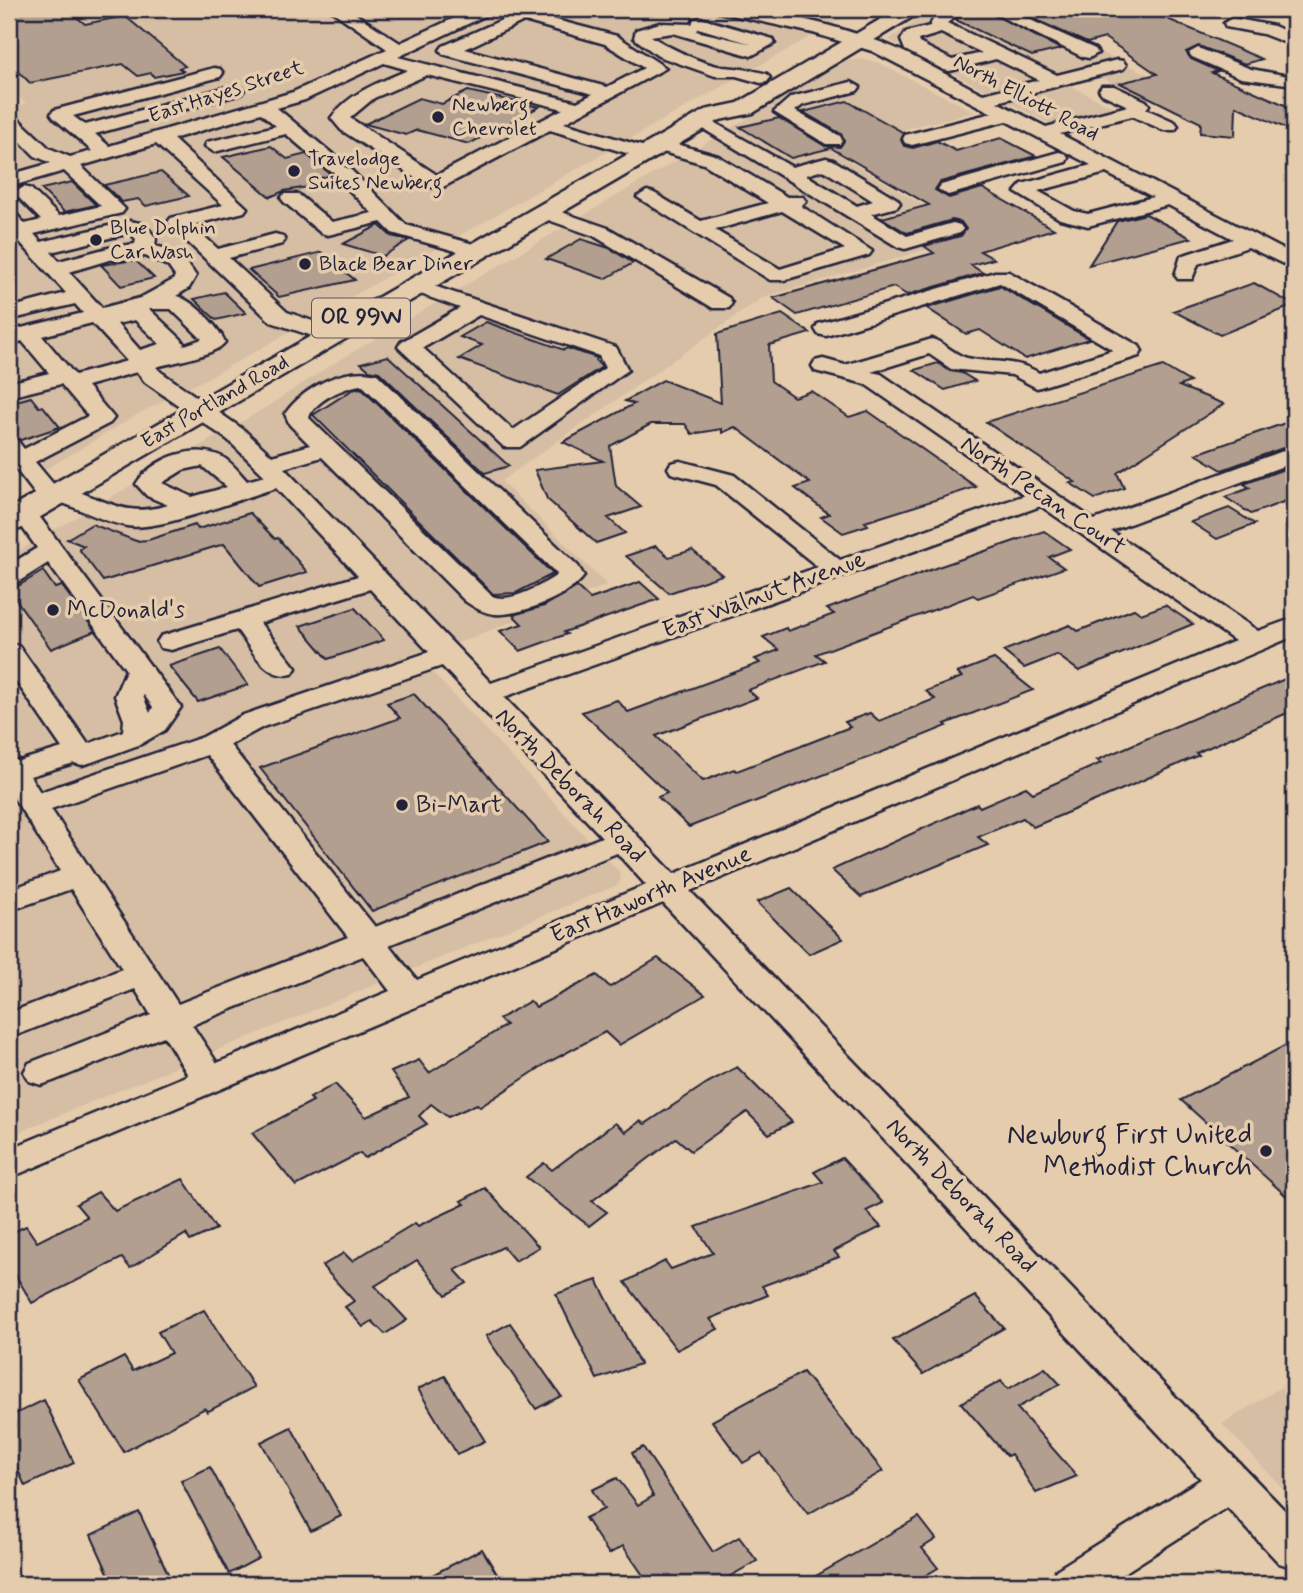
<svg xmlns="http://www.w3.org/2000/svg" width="1303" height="1593" font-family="Mynerve,sans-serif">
	<rect width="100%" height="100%" fill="#e5ccad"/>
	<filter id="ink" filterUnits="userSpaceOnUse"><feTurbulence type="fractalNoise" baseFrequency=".0143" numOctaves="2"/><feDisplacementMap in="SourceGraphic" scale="14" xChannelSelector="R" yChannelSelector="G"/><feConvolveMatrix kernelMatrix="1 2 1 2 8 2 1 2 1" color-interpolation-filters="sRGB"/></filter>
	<g filter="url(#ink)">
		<g fill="#d6bea4">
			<polygon points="9,9 859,9 219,372 142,412 31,478 9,452 9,108 26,104 9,87"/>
			<polygon points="932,9 1100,9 1075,15 1098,28 1066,36 1149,75 1115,84 1102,78 1071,86 1117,109 1054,126 889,40"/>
			<polygon points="861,59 877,62 975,112 828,148 974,236 762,298 501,481 607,585 419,658 620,873 621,880 617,885 9,1136 9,556 260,411 331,365 844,61"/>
			<polygon points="1294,1379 1294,1500 1222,1424"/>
		</g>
		<g fill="#b29f8f" stroke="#22223b" stroke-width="2">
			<polygon points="9,9 67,9 85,24 125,16 185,66 179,68 183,71 154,77 151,73 138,76 123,64 30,83 9,62"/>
			<polygon points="968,9 983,9 1061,49 1032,56 956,20"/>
			<polygon points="1012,9 1144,9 1262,59 1245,64 1199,46 1186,52 1191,59 1218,71 1212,73 1294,109 1294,132 1236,106 1235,136 1200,133 1201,123 1120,83 1157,74 1105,38 1087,43"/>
			<polygon points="468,91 539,107 469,144 417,130 406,135 365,124 419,98 442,104"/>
			<polygon points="847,101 904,133 901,140 904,146 913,148 937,141 956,151 1001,138 1036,156 940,182 935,190 949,198 982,188 1054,229 980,251 994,259 971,265 983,273 907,295 894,287 797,315 773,298 934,253 924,246 961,236 966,229 961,222 952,220 907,233 882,218 929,205 831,148 791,158 740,127 779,118 825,146 840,147 844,141 841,134 803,112"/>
			<polygon points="271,146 287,159 306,154 332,175 313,180 321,185 284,191 270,197 223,157"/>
			<polygon points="161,172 189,196 146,206 138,199 122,202 104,185"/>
			<polygon points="72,182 96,205 64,212 41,189"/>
			<polygon points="1146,214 1191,238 1089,265 1117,221"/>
			<polygon points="379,225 391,236 409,240 383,256 343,244"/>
			<polygon points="581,239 609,248 633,263 605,279 546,259"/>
			<polygon points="322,252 355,280 279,297 249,270"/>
			<polygon points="135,260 154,278 121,286 101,265"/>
			<polygon points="1254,283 1294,305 1220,335 1173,311"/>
			<polygon points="1000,286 1089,339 1025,359 980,330 966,334 927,308"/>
			<polygon points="224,292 246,313 216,320 194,299"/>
			<polygon points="782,314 810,333 769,345 771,381 794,397 811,391 849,417 868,411 976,487 865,522 868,525 843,533 821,517 829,514 795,488 810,483 735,427 722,433 722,429 692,434 685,424 651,424 610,446 616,486 641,507 608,518 625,533 596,543 547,499 535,470 603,461 563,442 634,404 625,401 663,380 721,403 717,334"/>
			<polygon points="486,322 564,350 567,348 597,358 596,361 602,367 558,395 459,359 482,345 460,337"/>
			<polygon points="388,356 423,388 509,466 485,473 379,372 369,370 361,363"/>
			<polygon points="938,363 950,371 962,373 975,381 945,390 914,370"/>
			<polygon points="1163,366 1190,382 1179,386 1224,404 1117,473 1124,488 1095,499 1070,483 1075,482 986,422"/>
			<polygon points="361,388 553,574 516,593 493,594 313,415 352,390"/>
			<polygon points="31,397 39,407 43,406 60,427 21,440 9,436 9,403"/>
			<polygon points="1294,420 1294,444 1222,470 1196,454"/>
			<polygon points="1287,468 1294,472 1294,498 1251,514 1225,497 1250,488 1244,484"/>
			<polygon points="1229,508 1255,524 1217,539 1191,522"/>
			<polygon points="250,513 275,539 278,538 307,572 259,587 224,544 103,581 79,549 84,546 67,539 92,524 136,541 148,540 195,525 198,529"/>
			<polygon points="1044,531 1070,549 1049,557 1064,568 978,598 973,595 816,654 825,661 748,690 757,698 656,736 703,781 734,769 737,771 850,727 845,722 870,713 879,721 935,699 926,691 962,677 957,673 994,659 1033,690 945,724 947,726 880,753 689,827 658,797 667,793 582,712 617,700 628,712 760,663 755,659 779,650 763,637 786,628 788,631 834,614 827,609 938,567"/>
			<polygon points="656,546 669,557 692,550 722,575 669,593 626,556"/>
			<polygon points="43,571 55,588 62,586 95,631 51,649 10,591"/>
			<polygon points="640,582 659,599 564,632 567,634 520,651 500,631 522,624 513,615 544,606 577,587 590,599"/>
			<polygon points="1165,605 1193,624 1079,671 1057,655 1024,668 1003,651 1070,625 1078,631 1134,609 1141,614"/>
			<polygon points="355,608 384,640 328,659 300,626"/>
			<polygon points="220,649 248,685 198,702 169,666"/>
			<polygon points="1294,675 1294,710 1196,753 1199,755 1130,786 1033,827 1023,818 978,837 988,845 861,897 832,870 977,804 980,807 1026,787 1033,793 1101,763 1097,760"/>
			<polygon points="414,694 548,842 372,911 260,768 400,718 387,703"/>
			<polygon points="791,888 843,939 809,954 757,902"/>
			<polygon points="658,958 705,995 619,1045 605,1032 547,1063 480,1107 477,1104 448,1117 431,1104 419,1116 427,1124 365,1158 360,1153 296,1186 252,1133 313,1101 310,1098 335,1084 366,1117 409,1097 391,1072 419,1060 429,1073 506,1025 499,1019 530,1001 536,1007 597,975 610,987"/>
			<polygon points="1294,1041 1294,1203 1181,1100"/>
			<polygon points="737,1067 792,1122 769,1134 747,1112 691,1151 676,1138 592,1201 607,1212 589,1226 526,1177 544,1163 552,1170 615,1123 626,1132 640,1121 645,1124 707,1083"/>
			<polygon points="842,1158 883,1203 866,1211 881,1227 834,1251 839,1257 762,1286 768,1295 710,1319 718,1329 677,1350 625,1282 665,1261 671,1269 713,1253 696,1227 823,1182 814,1172"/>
			<polygon points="183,1179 216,1229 190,1241 186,1234 130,1268 122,1258 32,1303 9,1264 9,1234 26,1226 37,1242 87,1217 76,1204 98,1192 115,1211"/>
			<polygon points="485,1188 539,1247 515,1261 503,1247 455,1270 467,1283 446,1295 417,1260 375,1286 407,1320 385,1334 372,1321 363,1327 345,1307 354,1301 322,1266 344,1253 352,1261 415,1223 418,1226 465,1204 461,1201"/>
			<polygon points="597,1280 640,1364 597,1379 556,1294"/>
			<polygon points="975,1296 1004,1328 923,1374 893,1340"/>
			<polygon points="204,1310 254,1387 207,1412 205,1408 124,1452 79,1380 124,1357 133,1371 171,1353 158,1332"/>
			<polygon points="510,1323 561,1396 536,1409 486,1336"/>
			<polygon points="1045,1368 1060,1384 1017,1408 1077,1476 1036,1493 1011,1454 1007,1456 961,1403 1001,1381 1008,1389"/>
			<polygon points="803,1372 883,1471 808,1514 761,1453 743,1463 712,1421"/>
			<polygon points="445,1376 485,1441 457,1454 418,1389"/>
			<polygon points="44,1400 74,1463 25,1486 9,1450 9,1417"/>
			<polygon points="291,1427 341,1516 311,1531 261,1442"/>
			<polygon points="643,1447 713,1552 739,1537 757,1561 716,1584 649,1584 623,1546 609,1554 585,1518 604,1509 592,1490 617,1478 638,1505 653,1496 632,1453"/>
			<polygon points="210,1467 259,1558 229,1574 181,1481"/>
			<polygon points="139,1512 173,1584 113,1584 91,1535"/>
			<polygon points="919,1517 936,1539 922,1548 938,1568 911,1584 802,1584"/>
			<polygon points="482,1549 503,1584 415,1584"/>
		</g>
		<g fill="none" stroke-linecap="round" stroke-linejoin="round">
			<defs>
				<g id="minor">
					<path d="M329 9H348L400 43 474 9H495L493 12 398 57 577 102 593 94 443 54 440 50 443 46 522 11 617 36 666 68 564 123 652 149 650 145 652 141 659 139 718 156 787 197H803L806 201 801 206 872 251 869 255 784 280H770L637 197 647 191 654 193 701 221 768 203 704 164 653 149 655 153 653 157 646 159 550 130 443 187H429L341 130 331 118C350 92 380 82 408 70L384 63 305 100 277 108 342 162 344 167 350 169 406 225 484 247 487 251 484 255 477 257 392 233 381 222 328 235 321 233 284 202 281 198 284 194H298L332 222 372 213 336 177 334 172 328 170 286 134 214 152 205 146 207 142 276 126 261 113 173 139 247 208 244 212 192 225 218 249 275 234 282 236 285 240 282 244 229 258 287 312 338 330 341 335 338 340 330 342 271 322 171 226 168 222 171 218 223 205 156 144 81 166 125 209 122 213 34 234 41 242 130 221 144 224 156 238 155 246C175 250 185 259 196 276L189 288 176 296C192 299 218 326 225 342 215 356 173 362 156 367L161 372 244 430 272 456 310 445 290 425 285 414C304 387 344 366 377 374L578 566 584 576C570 596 519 616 495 614 483 613 474 607 465 601L322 457 284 468 491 683 818 567 716 485 671 473 668 468 671 463 680 461 734 475 840 560 1025 495 865 384 815 371 812 366 815 361 823 359 845 365 932 339C945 343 955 355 967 358 994 364 1014 358 1039 373L1113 350 1000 283 826 336 818 334 815 329 818 324 995 272H1009L1139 346 1142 351 1139 356 1037 388 1012 375 951 369 929 354 871 372 881 374 1094 520 1294 447V462L1111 531 1258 631 1294 618V636L690 891 1294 1520V1568L1279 1563 1227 1507 1107 1584H1050L1056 1570 1201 1479 663 903 9 1178V1149L188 1075 164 1036 53 1081 41 1085 29 1081 24 1072 29 1063 151 1015 135 989 9 1038V1013L122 969 71 889 9 911V890L60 871 9 790V758L19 761 62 748 9 671V644L19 646 88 744 123 731 124 720 115 696 126 670 48 563 18 582 9 584V565L37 548 12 513 15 508 24 506 33 508 181 707 165 730 141 744 92 762 82 765 74 763 30 776 40 792 203 737 243 715 429 652 370 589 260 623 296 668 292 674C266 680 251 648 237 630L171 650 161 648 157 642 161 636 358 576 276 488C242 498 158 532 127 526 104 522 82 510 60 502L51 505 42 503 9 460V438L17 440 24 449 88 416 61 384 9 397V383L49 373 22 341 9 345V331L83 313 75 304 9 320V308L66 293 9 230V212L16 214 25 224 41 220 14 193 24 187 31 189 59 216 101 206 64 171 9 187V175L51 163 35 156 9 130V115L15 116 49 148 70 157 92 151 54 118 51 114 54 110 214 68 220 69 223 73 220 77 73 116 85 125 235 85 244 90 241 94 95 134 109 146 293 92 387 49ZM524 21 605 44 644 68 607 87 465 49ZM427 75 563 109 437 175 350 118 374 98ZM782 211 845 249 780 269 715 230ZM130 233 136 239 135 244 108 248 59 261 51 252ZM145 256 168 266 175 276 173 280 140 298 102 308 69 272 109 260ZM149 309H171L202 339 182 346 184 344 181 339ZM135 320 160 344 140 350 117 324ZM92 323 127 361 75 375 42 336ZM137 372 145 382 228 440 265 476 247 481C240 473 233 464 224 458 195 442 153 458 136 484L147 496 168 505C130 516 117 506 82 493 73 490 64 486 55 486L35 462 110 423 114 418 87 386ZM362 385 557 574V575C542 585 511 604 492 596L309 418C313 401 346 386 362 385ZM202 466 227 487 192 497 162 483 183 470ZM1041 506 1235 641 674 874 504 697ZM442 666 602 837 375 927 230 745 263 727ZM144 695 153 707 150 713 143 696ZM207 755 348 937 178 1004 51 809ZM617 853 646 885 417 980 389 945ZM363 956 390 991 217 1063 192 1025Z"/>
					<path d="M716 9C766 7 835 25 883 43 917 56 950 78 983 94L1039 80 996 59 950 71 944 70 905 50 901 40 906 32 930 26C936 9 949 9 966 9L947 23 1057 75 1117 60 1123 61 1126 65 1123 69 997 102 1046 127 1128 106 1102 94 1099 90 1102 86H1114L1146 101 1149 105 1146 109 1175 122 1178 126 1175 130H1163L1132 116 1060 134 1294 255V269L1248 247 1198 264 1192 279H1178L1175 275 1181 256 1233 239 1168 205 1088 226 1060 219 1015 192 1022 184 1091 165 1006 121 912 145 905 143 903 139 905 135 992 113 872 51 813 33 718 12ZM941 33 982 53 952 60 919 43 918 40ZM1106 173 1153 197 1088 214 1074 211 1038 191Z"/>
					<polygon points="985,9 1006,9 1095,49 1098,53 1089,58 1083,57"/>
					<path d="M700 18 773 39 775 43 751 56 673 33 651 36C670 48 701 64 723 67 739 68 752 70 767 74L770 78 767 82 761 83 736 76H715L658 56 634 38 636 30 660 23 692 24 694 19ZM698 28 752 44 696 31Z"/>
					<polygon points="1232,18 1274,26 1294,35 1294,46 1263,34 1226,27 1224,23"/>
					<polygon points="1198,48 1251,69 1294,77 1294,85 1241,78 1192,57 1189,53"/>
					<polygon points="851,82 860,87 857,91 803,105 795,111 840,136 842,140 840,144 826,144 774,112 791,97"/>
					<path d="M703 116 792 167 826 158 833 160 897 199 900 203 897 207 871 214 907 236 953 223 960 225 963 229 960 233 905 249 898 247 697 125 694 121ZM823 170 873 201 857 206 806 175Z"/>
					<polygon points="1059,152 1066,154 1068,158 1066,162 948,195 938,189 941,185"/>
					<polygon points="544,206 608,228 729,298 732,303 729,308 713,308 594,236 537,216 534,212 537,208"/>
					<path d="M416 280 616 347 628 370 520 447H504L398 347 401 342 460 308 409 290 405 286 409 282ZM479 315 599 356 605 368 513 430 423 348Z"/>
				</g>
				<polygon id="major" points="898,9 922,9 919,13 753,113 720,120 20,529 9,531 9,509 705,110 738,103"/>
			</defs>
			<use href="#minor" stroke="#22223b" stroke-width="5"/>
			<use href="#major" stroke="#22223b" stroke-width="5"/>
			<use href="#minor" fill="#e5ccad" fill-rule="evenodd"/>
			<use href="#major" fill="#e5ccad" fill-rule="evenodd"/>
		</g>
	</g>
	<g fill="#22223b" stroke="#e5ccad" stroke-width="2.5">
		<circle cx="438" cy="117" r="7"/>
		<circle cx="294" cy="171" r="7"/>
		<circle cx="96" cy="240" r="7"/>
		<circle cx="305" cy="264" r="7"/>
		<circle cx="53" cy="610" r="7"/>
		<circle cx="402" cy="805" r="7"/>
		<circle cx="1266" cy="1151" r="7"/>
	</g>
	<g text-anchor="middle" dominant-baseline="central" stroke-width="7" stroke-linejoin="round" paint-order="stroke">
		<g font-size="21" fill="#22223b" stroke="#e5ccad">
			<text transform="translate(226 92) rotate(-18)">East Hayes Street</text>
			<text transform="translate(1026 98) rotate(28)">North Elliott Road</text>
			<text transform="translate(215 402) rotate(-30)">East Portland Road</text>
		</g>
		<g font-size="21" fill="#22223b" stroke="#e5ccad" text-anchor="start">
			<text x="452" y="105">Newberg<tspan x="452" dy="24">Chevrolet</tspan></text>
			<text x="308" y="159">Travelodge<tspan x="308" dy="24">Suites Newberg</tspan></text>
			<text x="110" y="228">Blue Dolphin<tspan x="110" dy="24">Car Wash</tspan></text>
			<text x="319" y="264">Black Bear Diner</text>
		</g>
		<rect fill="#e5ccad" stroke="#5c555d" stroke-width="2" x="312" y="298.5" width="98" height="39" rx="5"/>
		<g font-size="23" font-weight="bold" fill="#22223b">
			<text x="361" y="318">OR 99W</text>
		</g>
		<g font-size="24" fill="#22223b" stroke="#e5ccad">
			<text transform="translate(1043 496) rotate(34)">North Pecan Court</text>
			<text transform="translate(764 595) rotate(-20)">East Walnut Avenue</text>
			<text transform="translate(570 786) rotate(46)">North Deborah Road</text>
			<text transform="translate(651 895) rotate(-23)">East Haworth Avenue</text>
			<text transform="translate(961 1196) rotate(46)">North Deborah Road</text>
		</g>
		<g font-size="24" fill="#22223b" stroke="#e5ccad" text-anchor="start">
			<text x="67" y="610">McDonald's</text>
			<text x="416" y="805">Bi-Mart</text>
		</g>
		<g font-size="28" fill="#22223b" stroke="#e5ccad" text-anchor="end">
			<text x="1252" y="1135">Newburg First United<tspan x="1252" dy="32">Methodist Church</tspan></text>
		</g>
	</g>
	<rect width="1303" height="1593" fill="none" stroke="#e5ccad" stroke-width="35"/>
	<rect x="18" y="18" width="1268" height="1558" fill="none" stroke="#22223b" stroke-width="2.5" filter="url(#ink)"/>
</svg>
